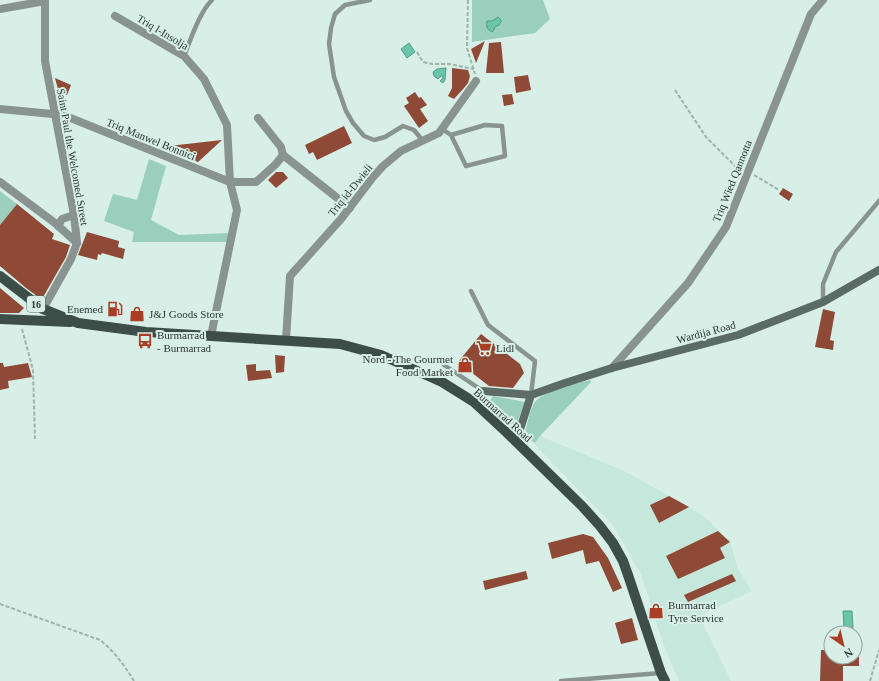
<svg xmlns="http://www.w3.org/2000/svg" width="879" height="681" font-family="'Times New Roman',serif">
	<rect width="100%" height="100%" fill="#d7efe7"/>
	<polygon fill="#c6e7db" points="540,436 624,471 669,496 689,507 706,518 730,542 738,569 752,591 699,616 731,681 679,681 663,643 641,574 613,525 534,444"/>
	<g fill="#9acebd">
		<polygon points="472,0 543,0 550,19 535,33 472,42"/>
		<polygon points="149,159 166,166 151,220 179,235 229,233 228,242 132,242 134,232 104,221 113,194 137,200"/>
		<polygon points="0,191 17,204 0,225"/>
		<path d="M590 380 591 382 540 436 535 443 524 436C527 427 529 413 533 405 539 392 577 383 590 380Z"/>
		<polygon points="493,396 525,402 515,428 488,403"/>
	</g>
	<g fill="#69c6ab" stroke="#569a86">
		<path d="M498 17 501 20V22L499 25 495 27 494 30 492 32C487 29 486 27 487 21H492Z"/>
		<polygon points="409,43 415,52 407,58 401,49"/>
		<polygon points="446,68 445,80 443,83 440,81 443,78 443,76 441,76 438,79 434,76 433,72 437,69"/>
		<polygon points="843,611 852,611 853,628 844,628"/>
	</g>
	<g fill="#8e4937">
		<polygon points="485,41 476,63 471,49"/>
		<polygon points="501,42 504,73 486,73 489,43"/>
		<polygon points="452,68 468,70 470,76 468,83 464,88 454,99 448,96 452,88"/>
		<polygon points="528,75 531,90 516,93 514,77"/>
		<polygon points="55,78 71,85 67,95 59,93"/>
		<polygon points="415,92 419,98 421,97 427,105 420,109 428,121 419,128 404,106 409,103 406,98"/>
		<polygon points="512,94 514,104 504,106 502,95"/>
		<polygon points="344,126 352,143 317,160 313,152 309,154 305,145"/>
		<polygon points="222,140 198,162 160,147"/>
		<polygon points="276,172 283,172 288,178 276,188 268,180"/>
		<polygon points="783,188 793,194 789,201 779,194"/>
		<polygon points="17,204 54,234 52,239 70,245 66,257 42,299 41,299 26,288 0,266 0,225"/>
		<polygon points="87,232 119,241 118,247 125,249 123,259 102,253 101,255 98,254 97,260 78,255"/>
		<polygon points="0,288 24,308 19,313 0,313"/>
		<polygon points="823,309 835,312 830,340 834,341 833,350 815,347"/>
		<polygon points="481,334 520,364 524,373 513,388 489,386 458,362"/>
		<polygon points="275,355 285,356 284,372 276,373"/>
		<polygon points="0,363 3,363 4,367 28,363 32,377 8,381 9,388 0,390"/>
		<polygon points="256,364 256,371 270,370 272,378 248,381 246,365"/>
		<polygon points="669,496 689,507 659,523 650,505"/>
		<polygon points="718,531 730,542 720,548 725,558 678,579 666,556"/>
		<polygon points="583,534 593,537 608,558 622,588 613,592 599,561 586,564 583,550 552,559 548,543"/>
		<polygon points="526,571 528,579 485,590 483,581"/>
		<polygon points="732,574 736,581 688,602 684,595"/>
		<polygon points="632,618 638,640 621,644 615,623"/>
		<polygon points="821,650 831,650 831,657 859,657 859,666 843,666 843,681 820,681"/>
	</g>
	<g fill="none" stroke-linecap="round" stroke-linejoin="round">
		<g stroke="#9fb2ab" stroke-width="2" stroke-dasharray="4 2" stroke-linecap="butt">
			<polyline points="468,0 467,48 475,74"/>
			<polyline points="417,52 423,62 432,64 449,64 474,69"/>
			<polyline points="675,90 706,137 740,171"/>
			<polyline points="754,175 779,190"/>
			<polyline points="22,329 33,370 35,439"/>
			<path d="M0 604 100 640C114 651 125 666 134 681"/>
			<polyline points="870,681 879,650"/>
		</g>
		<g stroke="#899390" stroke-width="4.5">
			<polyline points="370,0 345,5 335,14 331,28 329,44 334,77 346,111 353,123 364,136 374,140 385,137 403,126 414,130 423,141"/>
			<path d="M184 56C191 39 199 13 212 0"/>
			<polyline points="442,129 451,135 466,166 505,156 502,126 485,125 451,135"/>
			<polyline points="471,291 488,325 535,361 531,395"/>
			<polyline points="823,302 823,284 836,252 879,201"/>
			<polyline points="444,365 483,391"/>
			<polyline points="561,681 661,673"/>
		</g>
		<g stroke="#899390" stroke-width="8">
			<polyline points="0,9 45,1"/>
			<polyline points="115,16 184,56 204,79 227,125 230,182 237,210 211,336"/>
			<polyline points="0,109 63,115 230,182 256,182 276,164 283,155"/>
			<polyline points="258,118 281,147 283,155 350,208"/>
			<polyline points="0,182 55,223 77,243"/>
			<polyline points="58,226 62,219 74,215"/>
			<polyline points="43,309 71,259 77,243 74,215 69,188 45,61 45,0"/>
			<polyline points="286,340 290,276 341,219 373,177 383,166 401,151 439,133 476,81"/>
			<polyline points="612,368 688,283 726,227 811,14 823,0"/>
		</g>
		<g stroke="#5c6b65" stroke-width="8">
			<polyline points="474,402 483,391 531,395 565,383 612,368 738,335 823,302 879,270"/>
			<polyline points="516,442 531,395"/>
		</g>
		<g stroke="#3d4e48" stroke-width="10">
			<polyline points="0,276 43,309 78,323 146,332 340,344 381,355 442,382 474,402 502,428 582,506 600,526 613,543 623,561 628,575 661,673 665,681"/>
			<polyline points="0,319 70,322"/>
		</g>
	</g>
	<defs>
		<symbol id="fuel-bare" viewBox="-9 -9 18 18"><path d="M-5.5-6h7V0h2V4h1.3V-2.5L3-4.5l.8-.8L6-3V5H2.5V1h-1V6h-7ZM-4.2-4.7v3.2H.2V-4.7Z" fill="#a83f25" stroke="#d7efe7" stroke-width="2.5" paint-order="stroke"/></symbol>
		<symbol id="shop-bare" viewBox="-9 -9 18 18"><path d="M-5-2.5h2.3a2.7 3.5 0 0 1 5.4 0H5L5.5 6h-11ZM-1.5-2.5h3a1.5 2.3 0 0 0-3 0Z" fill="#a83f25" stroke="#d7efe7" stroke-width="2.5" paint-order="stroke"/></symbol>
		<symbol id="bus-bare" viewBox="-9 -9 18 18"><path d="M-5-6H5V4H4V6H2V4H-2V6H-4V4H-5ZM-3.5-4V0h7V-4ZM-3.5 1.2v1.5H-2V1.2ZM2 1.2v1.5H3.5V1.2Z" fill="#a83f25" stroke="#d7efe7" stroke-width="2.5" paint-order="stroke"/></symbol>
		<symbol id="supermarket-bare" viewBox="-9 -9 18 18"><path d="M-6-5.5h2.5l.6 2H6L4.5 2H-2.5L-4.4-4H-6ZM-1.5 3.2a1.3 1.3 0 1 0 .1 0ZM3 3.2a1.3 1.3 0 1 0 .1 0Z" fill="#a83f25" stroke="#d7efe7" stroke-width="2.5" paint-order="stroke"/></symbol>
	</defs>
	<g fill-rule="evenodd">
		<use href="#fuel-bare" x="104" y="298" width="22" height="22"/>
		<use href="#shop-bare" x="126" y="303" width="22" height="22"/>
		<use href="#bus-bare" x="134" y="330" width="22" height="22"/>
		<use href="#supermarket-bare" x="473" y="337" width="22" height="22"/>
		<use href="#shop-bare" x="454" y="354" width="22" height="22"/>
		<use href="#shop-bare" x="645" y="600" width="22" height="22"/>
	</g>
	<g text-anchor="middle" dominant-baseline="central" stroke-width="4" stroke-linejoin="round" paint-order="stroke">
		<rect fill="#d7efe7" stroke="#5f6c68" stroke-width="1" x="27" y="296" width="18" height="16" rx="3"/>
		<g font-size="10" font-weight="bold" fill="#2b3431">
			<text x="36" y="304">16</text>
		</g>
		<g font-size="11" fill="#2b3431" stroke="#d7efe7">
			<text transform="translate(163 32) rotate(31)">Triq l-Insolja</text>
			<text transform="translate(151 139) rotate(22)">Triq Manwel Bonnici</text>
			<text transform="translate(73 157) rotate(80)">Saint Paul the Welcomed Street</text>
			<text transform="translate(732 181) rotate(-68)">Triq Wied Qannotta</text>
			<text transform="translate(350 190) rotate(-51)">Triq id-Dwieli</text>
			<text transform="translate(706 332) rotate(-15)">Wardija Road</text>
			<text transform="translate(503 415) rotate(42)">Burmarrad Road</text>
		</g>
		<g font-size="11" fill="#2b3431" stroke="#d7efe7" text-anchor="start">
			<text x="103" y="309" text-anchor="end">Enemed</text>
			<text x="149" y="314">J&amp;J Goods Store</text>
			<text x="157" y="335">Burmarrad<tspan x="157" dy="13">- Burmarrad</tspan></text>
			<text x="496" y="348">Lidl</text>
			<text x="453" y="359" text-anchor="end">Nord - The Gourmet<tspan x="453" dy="13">Food Market</tspan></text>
			<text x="668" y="605">Burmarrad<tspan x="668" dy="13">Tyre Service</tspan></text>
		</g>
	</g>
	<g transform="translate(843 645) rotate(146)"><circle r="19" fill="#d7efe7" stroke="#92a49e"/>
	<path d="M0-3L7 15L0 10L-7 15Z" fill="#a83f25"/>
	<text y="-6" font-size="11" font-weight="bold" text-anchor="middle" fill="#2b3431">N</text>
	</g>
</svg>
